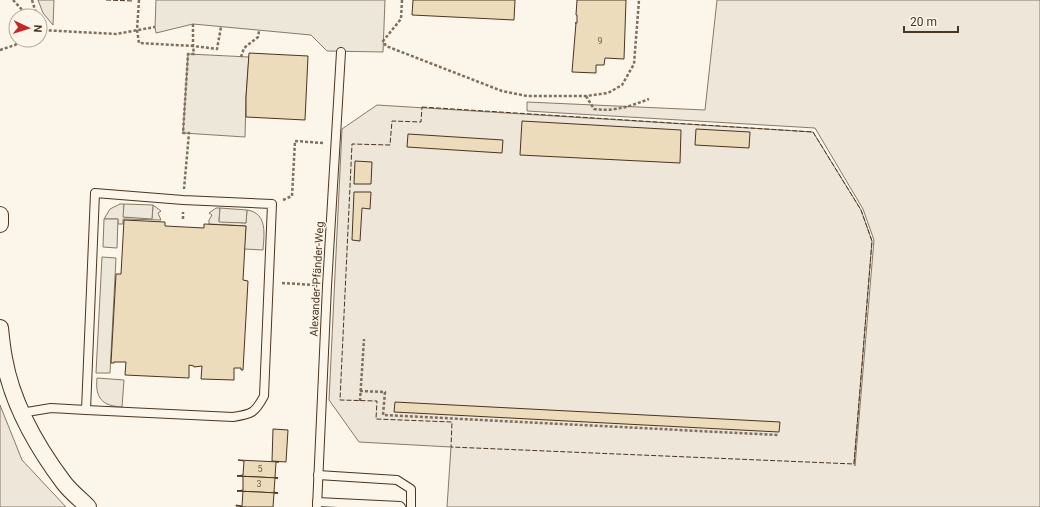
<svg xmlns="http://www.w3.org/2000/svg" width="1040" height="507" font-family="Roboto,sans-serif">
	<rect width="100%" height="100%" fill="#fbf6e9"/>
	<g fill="#ede6d9" stroke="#887966">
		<polygon points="38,0 54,0 53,25 43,13"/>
		<polygon points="717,0 1040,0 1040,507 447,507 451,447 359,442 329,400 342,129 377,105 813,132 861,210 872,241 854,464 855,466 874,240 863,209 815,128 527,111 527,102 705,110"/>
		<polygon points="120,204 124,204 124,217 152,218 153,205 161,211 158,213 161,220 123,219 123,224 118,224 118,219 104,219 110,209"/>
		<path d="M216 208H220L219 221 246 223 247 210C268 213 264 235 263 250L244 249 246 226 209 224V220L212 215 209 213Z"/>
		<path d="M97 378 124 380 122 407C102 406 95 398 97 378Z"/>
		<polygon points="0,405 22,460 66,507 0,507"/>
	</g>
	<g fill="#ede7d9" stroke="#887966">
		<polygon points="156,0 385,0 383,52 327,51 311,35 193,24 156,33 155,27"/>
		<polygon points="188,54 249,57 246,97 245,137 183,133"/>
		<polygon points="124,204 153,205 152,219 123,217"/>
		<polygon points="220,208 247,210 246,223 219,222"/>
		<polygon points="104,219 118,219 117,248 103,247"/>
		<polygon points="102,257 116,258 110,373 96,373"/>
	</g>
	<g fill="#ecdcbc" stroke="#4a3520">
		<polygon points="413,0 515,0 514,20 412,15"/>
		<polygon points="577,0 626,0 624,59 605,58 604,65 596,65 596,73 572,72 576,23 575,23 577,23 577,15 576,15"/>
		<polygon points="249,53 308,56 305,120 246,117 246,97"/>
		<polygon points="522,121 681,130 680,163 520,155"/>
		<polygon points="696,129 750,132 749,148 695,145"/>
		<polygon points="408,134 503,140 502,153 407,147"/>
		<polygon points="355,161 372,162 371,184 354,184"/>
		<polygon points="354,192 371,192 370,209 362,208 360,241 352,240"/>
		<polygon points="124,220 165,222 165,226 204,228 204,224 246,226 243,280 248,281 243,370 241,370 241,368 234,368 234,380 201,379 202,366 194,367 194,366 189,365 189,378 125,375 126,362 114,362 114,363 111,363 116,274 121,274"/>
		<polygon points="395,402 780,422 779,432 394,412"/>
		<polygon points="273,429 288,430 286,462 272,461"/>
		<polygon points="238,460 279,462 276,462 275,477 278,478 237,476 243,475 244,461"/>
		<polygon points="237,476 278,478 275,478 274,492 278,493 237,491 243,490 243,476"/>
		<polygon points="237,491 278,493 274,493 273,507 246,507 236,506 236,505 242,506 243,491"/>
	</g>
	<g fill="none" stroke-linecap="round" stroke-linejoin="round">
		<defs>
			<g id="lane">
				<path d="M21 413 51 408 86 410 95 193 183 200 272 204 264 396C255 413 252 414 233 417L86 410"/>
				<polyline points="318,475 397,480 411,489 411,507"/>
				<polyline points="317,502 400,506 401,507"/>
				<polyline points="317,507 327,286 341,52"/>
			</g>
			<g id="street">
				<polyline points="0,215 0,224"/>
				<path d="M0 328C1 338 2 348 4 358 12 404 37 447 64 483 71 492 80 499 88 507"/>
			</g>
		</defs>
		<use href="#lane" stroke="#4a3520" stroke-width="10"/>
		<use href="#street" stroke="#4a3520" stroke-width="18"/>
		<g stroke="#7f6f5c" stroke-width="2.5" stroke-dasharray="3 2" stroke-linecap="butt">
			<polyline points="13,0 28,16"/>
			<polyline points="32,0 37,16"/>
			<polyline points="139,0 137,30 139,43 193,46 194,54 188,54 183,133 189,133 184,189"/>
			<polyline points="402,0 401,19 383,41 386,46 502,91 527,96 586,96 608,93 622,85 634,64 639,0"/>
			<polyline points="193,24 193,46 217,49 221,27"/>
			<polyline points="40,28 41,30 116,34 155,27"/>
			<polyline points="0,50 15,45 23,40"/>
			<polyline points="241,57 244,48 258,37 259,31"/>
			<path d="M586 96 594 109C614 112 631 106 649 99"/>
			<polyline points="283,200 292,196 295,141 323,143"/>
			<polyline points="183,219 183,212"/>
			<polyline points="282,283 315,285"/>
			<polyline points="360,391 385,392 383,415 779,435"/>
			<polyline points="360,401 364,339"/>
		</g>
		<use href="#lane" stroke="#fbf6e9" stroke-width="8"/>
		<use href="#street" stroke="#fbf6e9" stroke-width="16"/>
		<g stroke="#4a3520" stroke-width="1" stroke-dasharray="5 2" stroke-linecap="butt">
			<polyline points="106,0 133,1 133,0"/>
			<polygon points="422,107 813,132 861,210 872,241 854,464 451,447 452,422 376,419 377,401 340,400 352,144 390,145 392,121 421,122"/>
		</g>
	</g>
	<g text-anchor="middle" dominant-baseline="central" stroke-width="3" stroke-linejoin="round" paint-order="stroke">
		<g font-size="9" fill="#725f47">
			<text x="600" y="41">9</text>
			<text x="260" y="469">5</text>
			<text x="259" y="484">3</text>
		</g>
		<g font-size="11" fill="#4a3520" stroke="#fbf6e9">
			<text transform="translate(317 279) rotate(-87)">Alexander-Pfänder-Weg</text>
		</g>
	</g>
	<g transform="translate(28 28) rotate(94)"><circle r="19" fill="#fbf6e9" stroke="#b4a999"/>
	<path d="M0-3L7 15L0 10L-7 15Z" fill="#c62828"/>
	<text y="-6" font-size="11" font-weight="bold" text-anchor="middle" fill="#4a3520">N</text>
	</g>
	<path d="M904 26v6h54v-6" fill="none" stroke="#4a3520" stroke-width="2"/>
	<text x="910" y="26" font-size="12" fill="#4a3520" stroke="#fbf6e9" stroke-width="3" paint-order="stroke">20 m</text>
</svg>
